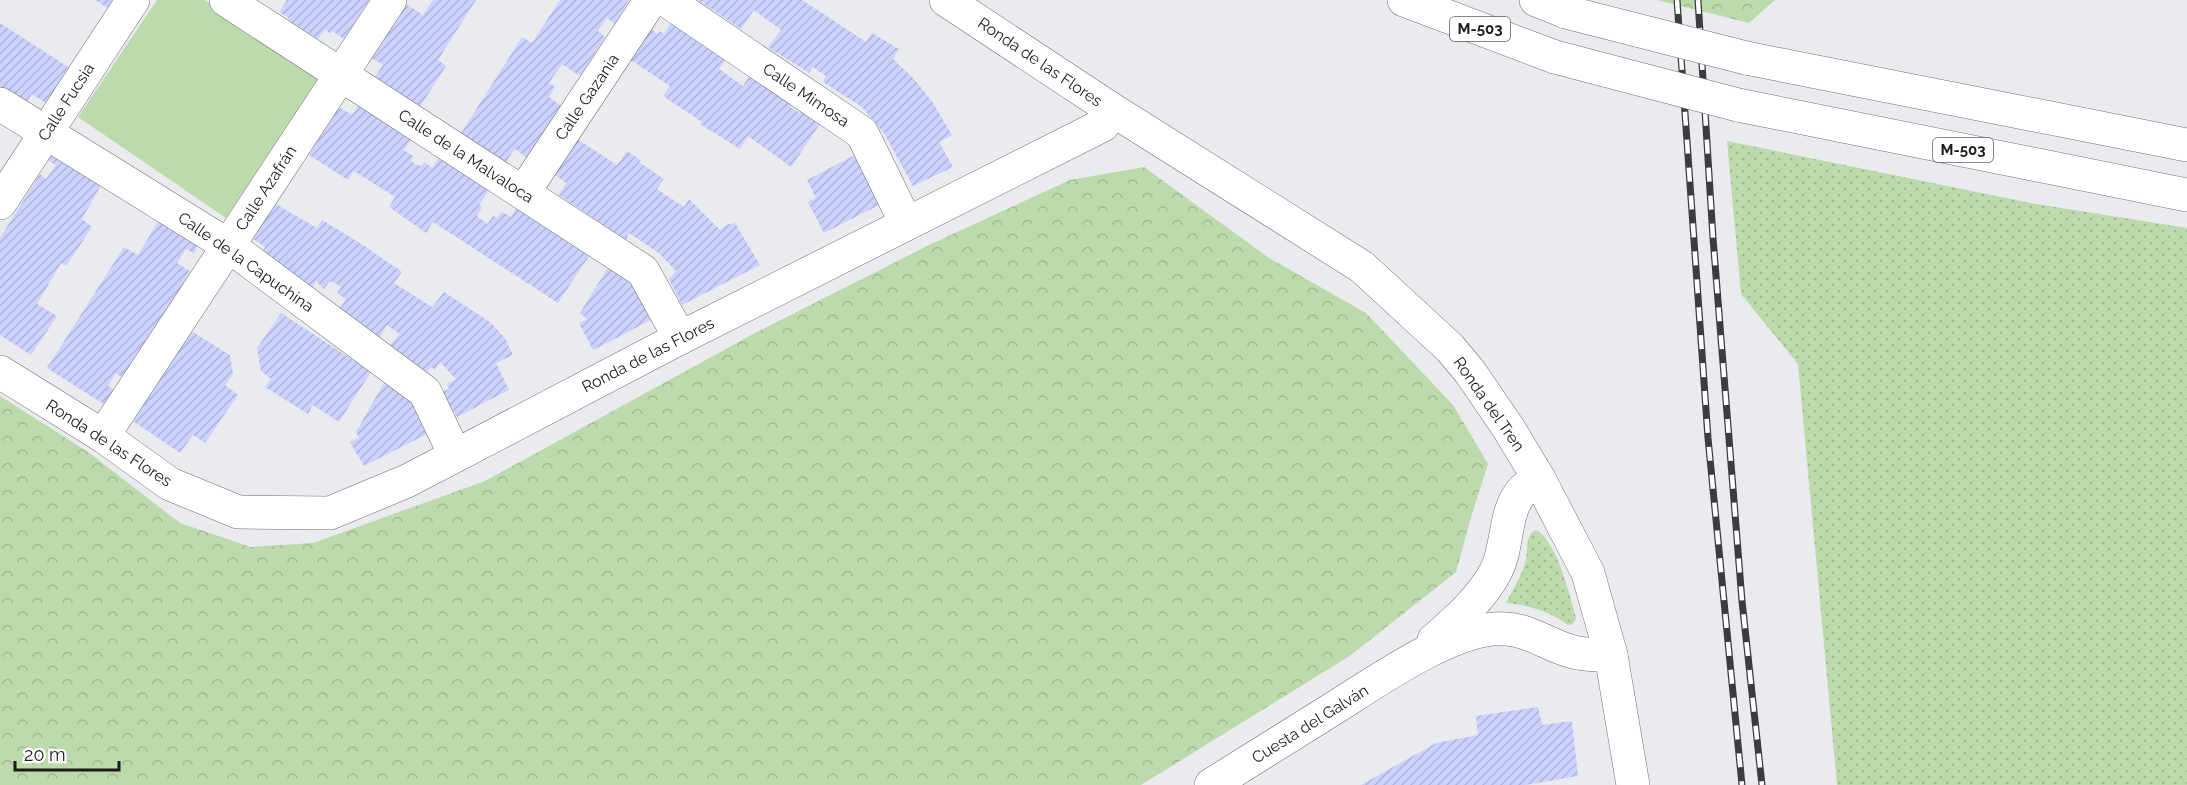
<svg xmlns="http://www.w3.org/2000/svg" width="2187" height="785" font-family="Raleway,sans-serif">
	<defs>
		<pattern id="grass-dots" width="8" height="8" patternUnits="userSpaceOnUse" patternTransform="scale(1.5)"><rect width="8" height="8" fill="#bcdaac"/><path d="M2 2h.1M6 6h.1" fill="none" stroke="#a1ba93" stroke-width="1.8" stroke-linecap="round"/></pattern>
		<pattern id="forest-crowns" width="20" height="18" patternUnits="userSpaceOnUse" patternTransform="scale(1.5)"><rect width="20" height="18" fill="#bcdaac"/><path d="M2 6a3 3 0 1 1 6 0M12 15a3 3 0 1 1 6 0" fill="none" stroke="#a1ba93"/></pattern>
		<pattern id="building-hatch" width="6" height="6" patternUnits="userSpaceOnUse" patternTransform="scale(1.5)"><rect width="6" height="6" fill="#ccd1fe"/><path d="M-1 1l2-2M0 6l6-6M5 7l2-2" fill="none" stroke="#afb3d9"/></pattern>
	</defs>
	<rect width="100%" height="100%" fill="#eaebee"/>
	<g fill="url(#grass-dots)">
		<polygon points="1727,141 2031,203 2187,228 2187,785 1837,785 1798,364 1741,294"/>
		<path d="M1536 530C1557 541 1570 596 1576 618L1573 624 1568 625C1550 611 1528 605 1506 603 1513 589 1523 574 1526 559 1529 548 1524 536 1536 530Z"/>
	</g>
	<g fill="url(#forest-crowns)">
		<polygon points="1657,0 1775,0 1749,23"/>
		<polygon points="1144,167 1269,258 1366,313 1453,405 1488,464 1472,514 1456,572 1351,655 1141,785 0,785 0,396 88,452 180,523 251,547 313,543 485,481 755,333 931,244 1070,180"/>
	</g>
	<polygon fill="#bcdaac" points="157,0 204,0 320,78 226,218 78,117"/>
	<g fill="url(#building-hatch)">
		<polygon points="95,0 115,0 109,9"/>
		<polygon points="287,0 369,0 344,39 332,31 330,34 325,29 318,39 288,20 289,18 279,12"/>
		<polygon points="433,0 476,0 438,60 446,66 420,107 375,77 383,65 370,57 406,4 423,15"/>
		<polygon points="560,0 629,0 615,24 607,18 598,31 605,37 580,76 562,64 549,83 555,87 549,97 561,106 528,158 515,149 506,162 461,133 522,37 532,43"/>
		<polygon points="698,0 802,0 866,42 872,33 899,49 893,59 914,79 933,103 952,135 939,142 953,167 913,186 884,133 862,107 823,82 826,76 813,67 809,73 768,47 781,30 754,10 741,29"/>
		<polygon points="672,21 727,57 719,69 743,86 752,72 795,100 790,107 800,113 803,106 824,118 791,167 748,136 740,149 700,124 702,122 663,96 670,86 629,59 649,28 658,34 660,31 664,34"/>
		<polygon points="0,23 68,67 47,104 32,94 24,106 0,90"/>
		<polygon points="359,104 413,137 404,150 413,156 411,161 415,164 421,166 424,162 432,168 441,155 491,187 479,205 482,207 477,216 487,224 493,216 497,218 502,212 511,217 517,207 591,253 558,303 433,222 426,233 389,207 395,197 354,171 348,180 309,155 339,107 352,115"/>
		<polygon points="577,139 617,165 627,151 641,160 639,162 664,179 657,189 684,207 689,199 720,230 726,225 735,223 760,265 682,305 669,279 676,271 659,253 629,233 626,240 559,195 566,183 554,174"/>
		<polygon points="56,147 105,178 82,219 92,227 66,266 61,263 37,304 57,316 31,355 0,335 0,238 40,174 46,179 56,165 47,160"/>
		<polygon points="859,153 885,202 824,233 808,202 816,198 807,180"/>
		<polygon points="276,204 317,228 322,220 363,245 402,272 394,283 432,307 444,292 490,322 505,338 513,355 496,363 509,390 457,417 442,392 449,389 447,384 456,379 440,362 435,370 431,367 427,372 389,346 400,334 387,325 379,339 337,313 346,299 337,293 341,287 336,284 330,281 324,289 316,281 309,295 257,259 265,247 252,238"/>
		<polygon points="162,215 200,240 194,254 186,249 177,263 190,271 161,324 123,378 116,373 108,386 116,391 105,405 47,368 124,247 138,255"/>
		<polygon points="609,266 640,292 653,319 593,350 579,323 587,319 580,313"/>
		<polygon points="281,313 371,372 339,422 313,405 308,414 265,387 271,379 261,371 257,348"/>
		<polygon points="191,331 230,355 233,374 225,385 238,395 205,443 193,435 180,453 133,421"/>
		<polygon points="385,381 414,402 429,433 364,466 350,442 359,438 356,432"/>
		<polygon points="1538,707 1542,725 1572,721 1578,776 1525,785 1361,785 1436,743 1478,735 1476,716"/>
	</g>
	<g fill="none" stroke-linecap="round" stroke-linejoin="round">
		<defs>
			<g id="minor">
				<polyline points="226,0 643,271 680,338"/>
				<polyline points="666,0 862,133 906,223"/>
				<polyline points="946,0 1111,109 1362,267 1450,348 1470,372 1509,429 1539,479 1588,573 1611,655 1633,785"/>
				<polyline points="0,104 229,246 425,392 455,455"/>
				<polyline points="523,193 651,0"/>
				<polyline points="0,203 133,0"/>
				<polyline points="0,372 103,436 170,484 238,512 330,513 407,481 680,338 1103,125 1111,109"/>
				<polyline points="103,436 390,0"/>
				<path d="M1434 640C1458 619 1481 599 1496 571 1509 546 1503 510 1524 489 1528 485 1535 482 1539 479"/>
				<path d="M1211 785C1251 760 1291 735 1331 710 1373 684 1456 624 1506 629 1529 630 1548 645 1570 651 1583 655 1597 655 1611 655"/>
			</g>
			<g id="highway">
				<polyline points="1404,0 1555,57"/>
				<polyline points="1536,0 1566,12"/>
				<polyline points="1746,58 2187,145"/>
				<polyline points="1738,105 2187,195"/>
			</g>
		</defs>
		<use href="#minor" stroke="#707073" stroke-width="34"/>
		<use href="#highway" stroke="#707073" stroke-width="34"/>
		<use href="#minor" stroke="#fff" stroke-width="33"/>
		<use href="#highway" stroke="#fff" stroke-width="33"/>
		<defs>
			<g id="rail">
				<polyline points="1677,0 1708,438 1742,785"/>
				<polyline points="1698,0 1713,238 1742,601 1762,785"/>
			</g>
		</defs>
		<use href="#rail" stroke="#3c3c3e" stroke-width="7"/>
		<use href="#rail" stroke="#fff" stroke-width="4.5" stroke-dasharray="14" stroke-linecap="butt"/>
		<defs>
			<g id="highway-bridge">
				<polyline points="1566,12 1746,58"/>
				<polyline points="1555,57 1738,105"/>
			</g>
		</defs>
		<use href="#highway-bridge" stroke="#707073" stroke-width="34" stroke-linecap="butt"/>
		<use href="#highway-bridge" stroke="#fff" stroke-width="33"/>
	</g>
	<g text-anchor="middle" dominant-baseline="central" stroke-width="5" stroke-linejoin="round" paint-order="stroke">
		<g fill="#fff" stroke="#5f5f60" stroke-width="1.5">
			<rect x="1450" y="17" width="60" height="24" rx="4.5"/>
			<rect x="1933" y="138" width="60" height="24" rx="4.5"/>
		</g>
		<g font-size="15" font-weight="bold" fill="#1b1b1c">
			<text x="1480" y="29">M-503</text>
			<text x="1963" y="150">M-503</text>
		</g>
		<g font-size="16" fill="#1b1b1c" stroke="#fff">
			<text transform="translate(1040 62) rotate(34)">Ronda de las Flores</text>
			<text transform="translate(806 95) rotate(34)">Calle Mimosa</text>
			<text transform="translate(587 97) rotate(-56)">Calle Gazania</text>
			<text transform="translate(66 102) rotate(-57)">Calle Fucsia</text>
			<text transform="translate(466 156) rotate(33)">Calle de la Malvaloca</text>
			<text transform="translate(266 188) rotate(-57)">Calle Azafrán</text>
			<text transform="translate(246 262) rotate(35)">Calle de la Capuchina</text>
			<text transform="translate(648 355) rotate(-27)">Ronda de las Flores</text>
			<text transform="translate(1489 404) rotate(55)">Ronda del Tren</text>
			<text transform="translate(109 443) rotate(33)">Ronda de las Flores</text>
			<text transform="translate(1310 724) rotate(-32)">Cuesta del Galván</text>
		</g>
	</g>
	<path d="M15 761v9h104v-9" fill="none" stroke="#1b1b1c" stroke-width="3"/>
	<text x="24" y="761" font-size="18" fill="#1b1b1c" stroke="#ffffff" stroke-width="4.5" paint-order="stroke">20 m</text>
</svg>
